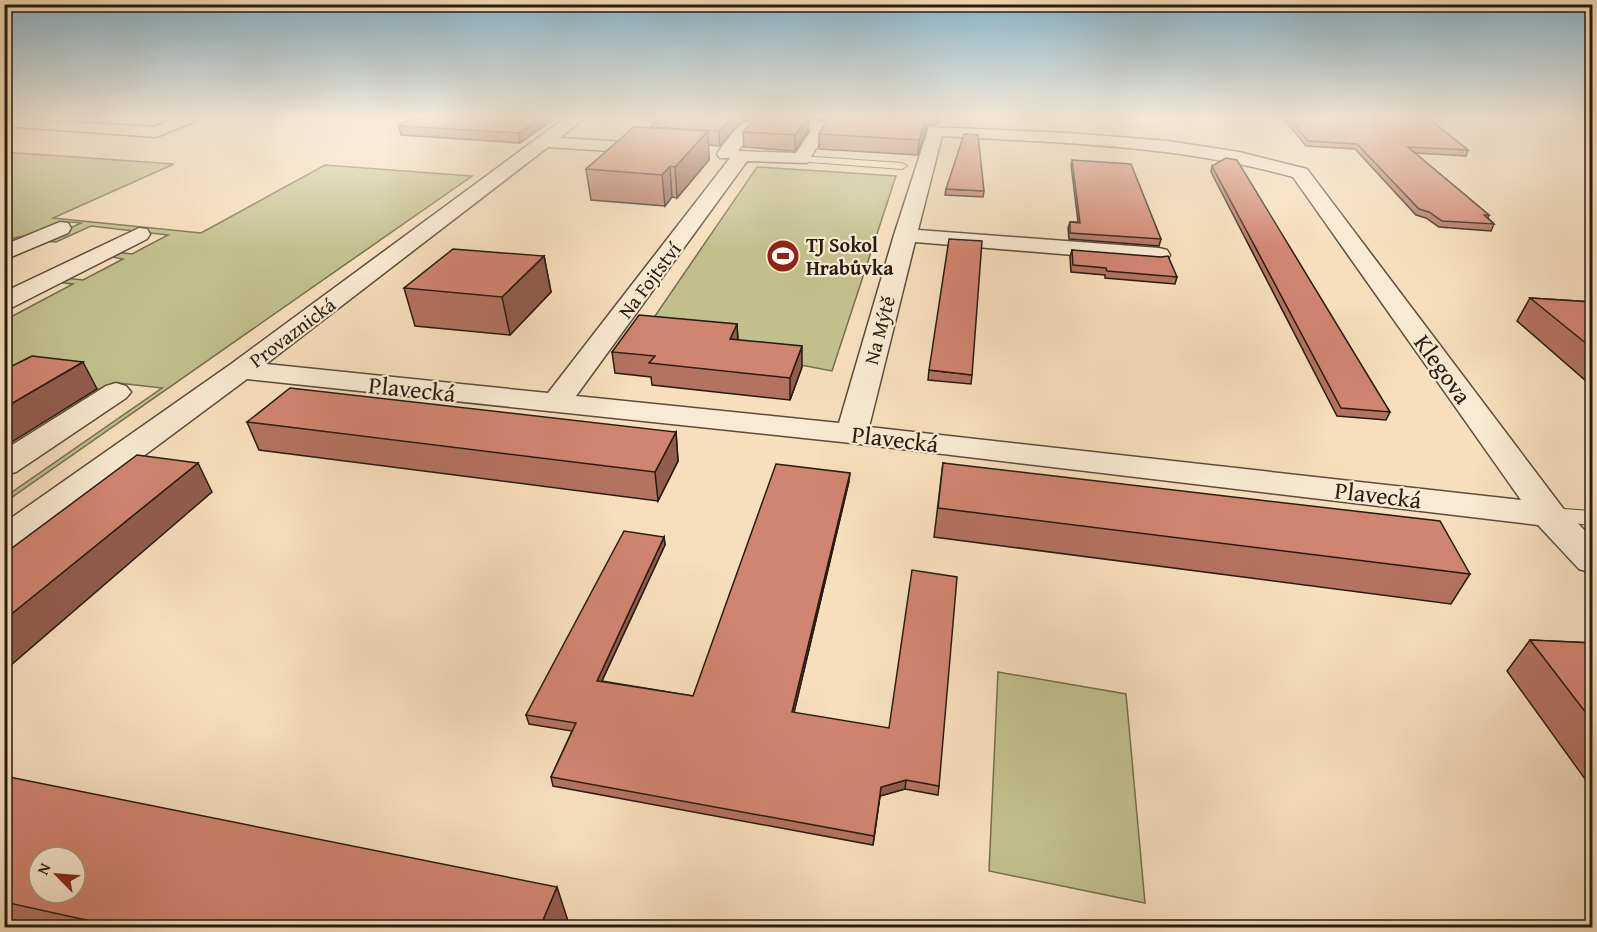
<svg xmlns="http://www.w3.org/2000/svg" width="1597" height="932" font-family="'Gentium Book Plus',serif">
	<rect width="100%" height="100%" fill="#f7debc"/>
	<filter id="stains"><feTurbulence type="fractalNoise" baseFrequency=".00333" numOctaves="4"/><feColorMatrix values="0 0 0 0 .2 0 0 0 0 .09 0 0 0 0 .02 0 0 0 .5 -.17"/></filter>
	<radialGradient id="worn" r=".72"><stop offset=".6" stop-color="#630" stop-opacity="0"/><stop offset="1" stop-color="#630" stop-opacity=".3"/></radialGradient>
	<g fill="#c1c08d" stroke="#746e50" stroke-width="1.5">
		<path d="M4 152 174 164 53 218 201 233 325 165 472 176 5 502V497L162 388 118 383 108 390 70 385 5 408V320L73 284 56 282 65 278 83 280 123 259 107 256 115 252 132 254 168 235 91 226 56 242 42 241 81 223C63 220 54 227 38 233 26 237 18 235 5 241Z"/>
		<polygon points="757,167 896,176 832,371 642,335"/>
		<polygon points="998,672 1126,694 1145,903 989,871"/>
	</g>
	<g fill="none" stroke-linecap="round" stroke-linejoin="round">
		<defs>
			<g id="lane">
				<polygon points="1574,118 1592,118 1592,122"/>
				<polygon points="801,156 902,163 907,166 902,169 797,161 796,159"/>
				<polygon points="1549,508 1592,511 1592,525 1542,520 1539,515 1542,510"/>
			</g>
			<g id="street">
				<polygon points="4,118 154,127 175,118 198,118 196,121 156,137 4,126"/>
				<path d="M565 118H584L560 138 656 144 662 145 665 149 662 153 656 154 548 147 266 364 548 393 730 158H720L717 154C723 145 735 127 745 123 759 117 822 114 831 125L807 163 747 161 576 396 839 423 894 235 929 127 1068 133 1168 141 1239 152 1307 169 1562 507 1592 538V573L1579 569 1538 525 851 443 247 379 17 550 4 553V523L231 364ZM772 127 812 129 796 153 738 151 754 131ZM942 136C1060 143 1178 145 1293 177L1521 500 869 427 915 242 1159 262 1167 260 1170 255 1167 250 1159 248 918 230Z"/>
				<polygon points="60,222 68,223 71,228 68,233 4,260 4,245"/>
				<polygon points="139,228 147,229 150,234 147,239 13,307 4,309 4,292"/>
				<polygon points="116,383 126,386 131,392 126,398 16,472 4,475 4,450 106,386"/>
			</g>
		</defs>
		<use href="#lane" stroke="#5b4c3d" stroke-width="2"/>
		<use href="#street" stroke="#5b4c3d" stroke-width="3"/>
		<use href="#lane" fill="#faead3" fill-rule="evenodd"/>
		<use href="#street" fill="#faead3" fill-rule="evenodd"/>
	</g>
	<g fill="#b47260" stroke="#271c13" stroke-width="1.5">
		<polygon points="413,118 555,118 520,143 401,135 399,126"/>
		<polygon points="659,118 940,118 938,123 927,126 918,155 819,149 819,134 828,120 808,118 808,131 795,151 744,147 743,132 755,119 740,123 720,146 708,145 709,160 677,198 672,197 665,206 591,200 586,169 650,128 650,127"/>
		<polygon points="1283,118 1428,118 1468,150 1466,156 1415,153 1489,215 1488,218 1494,224 1491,231 1439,227 1426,218 1416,215 1355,149 1306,146"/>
		<polygon points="1072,160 1161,239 1159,246 1069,239 1068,228 1070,222 1078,222 1071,165"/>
		<polygon points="1212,166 1390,412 1386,420 1337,416 1211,172"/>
		<polygon points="946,189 984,191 983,197 945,195"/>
		<polygon points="1072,250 1177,277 1175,284 1105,278 1105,275 1071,272 1070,257"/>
		<polygon points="544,256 551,292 510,335 415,326 404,288"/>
		<polygon points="1530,298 1593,302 1593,387 1517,321"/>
		<polygon points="737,324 738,340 802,367 790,400 652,385 651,377 615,373 612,352"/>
		<polygon points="929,370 972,375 971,384 928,380"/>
		<polygon points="247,422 676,432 678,461 658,501 259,450"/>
		<polygon points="943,463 1470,574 1451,604 934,537"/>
		<polygon points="849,481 794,712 939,786 938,795 905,789 880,796 873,845 553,786 551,777 572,731 529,724 526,715 664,537 665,545 602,681 693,696"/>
		<polygon points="1530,640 1593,643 1593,790 1507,671"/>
		<polygon points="4,776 569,924 568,927 4,927"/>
	</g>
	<g fill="#925c4e" stroke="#271c13" stroke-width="1.5">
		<polygon points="540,118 555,118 520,143 519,133"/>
		<polygon points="731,118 756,118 740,123 720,146 719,131"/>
		<polygon points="807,118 808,118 808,131 795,151 795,135"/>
		<polygon points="926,118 940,118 938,123 927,126 918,155 919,140"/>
		<polygon points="708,131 709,160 677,198 675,167"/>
		<polygon points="670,166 672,197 665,206 662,175"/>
		<polygon points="544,256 551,292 510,335 502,297"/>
		<polygon points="737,324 738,345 730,339"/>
		<polygon points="802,346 802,367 790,400 790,378"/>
		<polygon points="83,362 97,389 4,447 4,408"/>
		<polygon points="676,432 678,461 658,501 655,472"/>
		<polygon points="198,463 212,492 4,671 4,620"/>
		<polygon points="850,473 849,481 792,721 792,712"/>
		<polygon points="664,537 665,545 598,689 597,681"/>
		<polygon points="906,780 905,789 880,796 873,845 881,787"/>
		<polygon points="557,887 569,924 568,927 540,927"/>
	</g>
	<g fill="#d18470" stroke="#271c13" stroke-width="1.5" fill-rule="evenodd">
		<polygon points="413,118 540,118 519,133 399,126"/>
		<polygon points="659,118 731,118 719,131 650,127"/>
		<polygon points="755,118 807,118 795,135 743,132"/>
		<polygon points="829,118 926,118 919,140 819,134"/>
		<polygon points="1289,118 1428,118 1468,150 1408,147 1489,215 1484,215 1494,224 1442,221 1429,212 1419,209 1357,144 1308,141"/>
		<polygon points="634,127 708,131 675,167 670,166 662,175 586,169"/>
		<polygon points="964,134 978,135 984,191 946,189"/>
		<polygon points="1226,158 1237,160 1390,412 1341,408 1212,166"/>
		<polygon points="1072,160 1131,164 1161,239 1070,233 1070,222 1080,223"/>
		<polygon points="949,239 982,241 972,375 929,370"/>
		<polygon points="453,249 544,256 502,297 404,288"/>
		<polygon points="1072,250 1161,257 1168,256 1177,277 1107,271 1106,268 1073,265"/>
		<polygon points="1530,298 1593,302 1593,349"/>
		<polygon points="639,315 737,324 730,339 802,346 790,378 649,363 655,356 612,352"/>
		<polygon points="32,356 83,362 4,408 4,370"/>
		<polygon points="290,388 676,432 655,472 247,422"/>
		<polygon points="137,455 198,463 4,620 4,554"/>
		<polygon points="943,463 1440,521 1470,574 938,508"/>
		<polygon points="776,464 850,473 792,712 889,728 912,570 957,577 939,786 906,780 881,787 874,836 551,777 576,723 526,715 624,531 664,537 597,681 693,696"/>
		<polygon points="1530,640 1593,643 1593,722"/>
		<path d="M4 776 557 887 540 927H118L4 902ZM39 857H75V893H39Z"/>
	</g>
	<linearGradient id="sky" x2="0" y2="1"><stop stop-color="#8ab8d0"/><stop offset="0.47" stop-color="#fbf0e1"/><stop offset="1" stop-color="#fbf0e1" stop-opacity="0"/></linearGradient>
	<rect width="1597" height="249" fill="url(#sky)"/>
	<defs>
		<symbol id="stadium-disc" viewBox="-11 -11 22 22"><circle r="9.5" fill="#8f2418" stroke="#faead3"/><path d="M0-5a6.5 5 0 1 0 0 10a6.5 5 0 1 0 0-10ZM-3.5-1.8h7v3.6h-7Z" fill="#fff"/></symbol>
	</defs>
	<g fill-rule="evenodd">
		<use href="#stadium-disc" x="764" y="237" width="38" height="38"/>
	</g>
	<g text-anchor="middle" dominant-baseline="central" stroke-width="4.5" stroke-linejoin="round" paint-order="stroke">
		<g font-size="20" font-weight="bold" fill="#271c13" stroke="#faead3" text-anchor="start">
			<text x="806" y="244">TJ Sokol<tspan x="806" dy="23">Hrabůvka</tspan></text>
		</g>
		<g font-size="20" fill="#271c13" stroke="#faead3">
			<text transform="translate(649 280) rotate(-53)">Na Fojtství</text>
			<text transform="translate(879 330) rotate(-75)">Na Mýtě</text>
			<text transform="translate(292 332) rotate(-37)">Provaznická</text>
		</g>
		<g font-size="24" fill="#271c13" stroke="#faead3">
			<text transform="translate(1443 369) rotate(54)">Klegova</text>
			<text transform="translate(412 389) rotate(6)">Plavecká</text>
			<text transform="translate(895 439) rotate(7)">Plavecká</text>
			<text transform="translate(1378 495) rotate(7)">Plavecká</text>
		</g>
	</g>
	<rect width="1597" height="932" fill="none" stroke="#f7debc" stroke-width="24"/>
	<rect x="6" y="6" width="1585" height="920" fill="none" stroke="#271c13" stroke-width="3"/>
	<rect x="12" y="12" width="1573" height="908" fill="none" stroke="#271c13" stroke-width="1.5"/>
	<g transform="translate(57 875) rotate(295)"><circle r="28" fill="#faead3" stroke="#a69886" stroke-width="1.5"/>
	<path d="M0-4.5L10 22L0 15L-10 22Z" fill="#8f2418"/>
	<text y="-9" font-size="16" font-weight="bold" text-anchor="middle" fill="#271c13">N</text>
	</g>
	<rect width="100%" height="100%" filter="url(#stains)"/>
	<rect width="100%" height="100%" fill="url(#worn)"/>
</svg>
